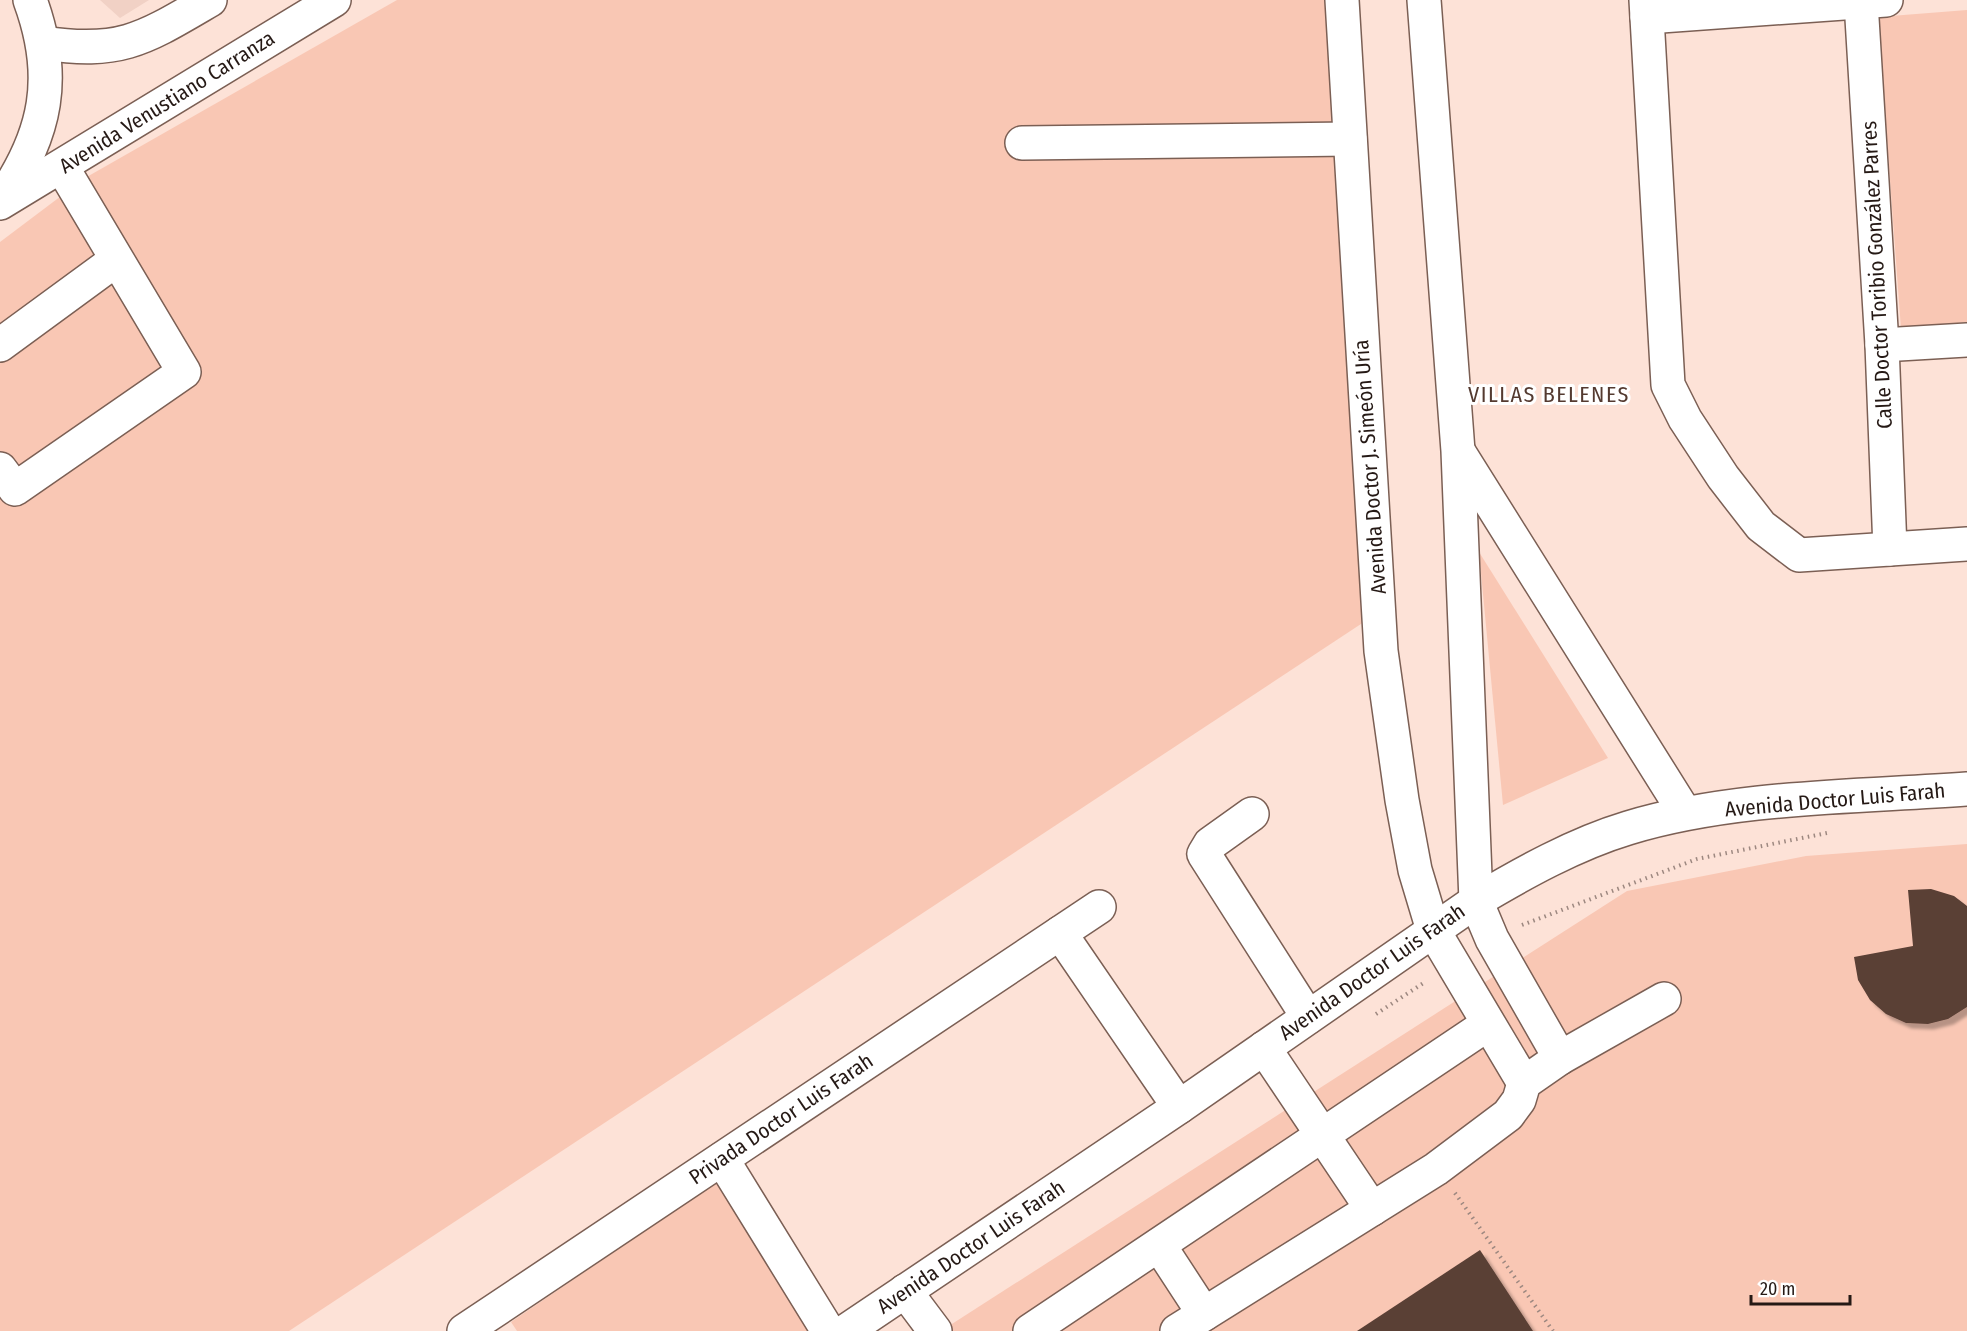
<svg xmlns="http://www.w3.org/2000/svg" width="1967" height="1331" font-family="'Fira Sans Condensed',sans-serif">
	<defs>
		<filter id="shadow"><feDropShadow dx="5.5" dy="5.5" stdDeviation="1.5" flood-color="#0004"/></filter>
	</defs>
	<rect width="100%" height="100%" fill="#fde2d7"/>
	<polygon fill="#f1d1c5" points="100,0 149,0 120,18"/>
	<g fill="#f9c7b4">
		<polygon points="397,0 1328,0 1367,620 289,1331 0,1331 0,242 85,178"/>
		<polygon points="1967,10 1967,322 1901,329 1878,17"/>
		<polygon points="1479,552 1608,758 1503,805"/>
		<polygon points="1967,844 1967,1331 941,1331 1627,891 1806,856"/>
		<polygon points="721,1179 815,1331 517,1331 511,1322"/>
	</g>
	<g fill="#5a3f35" filter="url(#shadow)">
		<polygon points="1931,889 1954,896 1967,906 1967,1007 1948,1019 1928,1024 1906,1023 1886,1014 1870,1000 1858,980 1854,957 1913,946 1908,890"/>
		<polygon points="1480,1250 1533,1331 1357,1331"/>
	</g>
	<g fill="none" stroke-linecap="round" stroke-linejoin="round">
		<defs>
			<g id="minor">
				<polyline points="1342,0 1381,651 1402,800 1415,870 1433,930 1524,1083"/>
				<polyline points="1424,0 1458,451 1476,901 1492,939 1560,1058"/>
				<polyline points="1646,0 1668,385 1685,419 1723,477 1761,526 1799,555 1967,544"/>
				<polyline points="1861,2 1882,345 1890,549"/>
				<polyline points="1647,17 1886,0"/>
				<path d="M44 43C121 55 145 38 210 0"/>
				<polyline points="1022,143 1350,139"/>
				<path d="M1 200C47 134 58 76 30 0"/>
				<polyline points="0,203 334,0"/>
				<polyline points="0,345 116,260"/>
				<polyline points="1882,345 1967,340"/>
				<polyline points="1460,454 1685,813"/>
				<polyline points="0,469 15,489 184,372 62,167"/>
				<polyline points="1252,814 1210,844 1204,854 1308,1017"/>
				<polyline points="1060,933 1179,1107"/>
				<polyline points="1264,1048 1372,1209"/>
				<polyline points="722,1159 828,1331"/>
				<polyline points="1159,1245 1204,1314"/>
				<polyline points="905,1291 935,1331"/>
				<polyline points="464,1331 1099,907"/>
				<path d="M846 1331 1179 1107 1476 901C1523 873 1575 844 1628 828 1733 796 1857 797 1967 789"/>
				<polyline points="1030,1331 1488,1024"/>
				<polyline points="1177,1331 1436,1169 1508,1115 1519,1100 1524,1083 1560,1058 1664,999"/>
			</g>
		</defs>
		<use href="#minor" stroke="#7b5f54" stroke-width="36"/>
		<g stroke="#9d8880" stroke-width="4" stroke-dasharray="1.5 4.5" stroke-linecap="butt">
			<polyline points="1522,925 1697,859 1827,833"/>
			<polyline points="1376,1014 1425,982"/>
			<polyline points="1455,1193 1553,1331"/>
		</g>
		<use href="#minor" stroke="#fff" stroke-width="33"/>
	</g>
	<g text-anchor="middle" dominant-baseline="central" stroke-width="6" stroke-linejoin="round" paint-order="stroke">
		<g font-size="21" fill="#251915" stroke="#fff">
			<text transform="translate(167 102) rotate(-32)">Avenida Venustiano Carranza</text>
			<text transform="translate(1877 275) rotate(-93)">Calle Doctor Toribio González Parres</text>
			<text transform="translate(1370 467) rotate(-94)">Avenida Doctor J. Simeón Uría</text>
			<text transform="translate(1835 800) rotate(-5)">Avenida Doctor Luis Farah</text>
			<text transform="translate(1372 972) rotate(-35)">Avenida Doctor Luis Farah</text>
			<text transform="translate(781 1119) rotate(-34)">Privada Doctor Luis Farah</text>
			<text transform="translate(971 1247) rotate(-34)">Avenida Doctor Luis Farah</text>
		</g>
		<g font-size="22" letter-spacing="1.5" fill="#543a30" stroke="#fff">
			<text x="1549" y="394">VILLAS BELENES</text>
		</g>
	</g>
	<path d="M1751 1295v9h99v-9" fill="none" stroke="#251915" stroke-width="3"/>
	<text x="1760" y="1295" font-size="18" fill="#251915" stroke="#ffffff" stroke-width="4.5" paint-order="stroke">20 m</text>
</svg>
